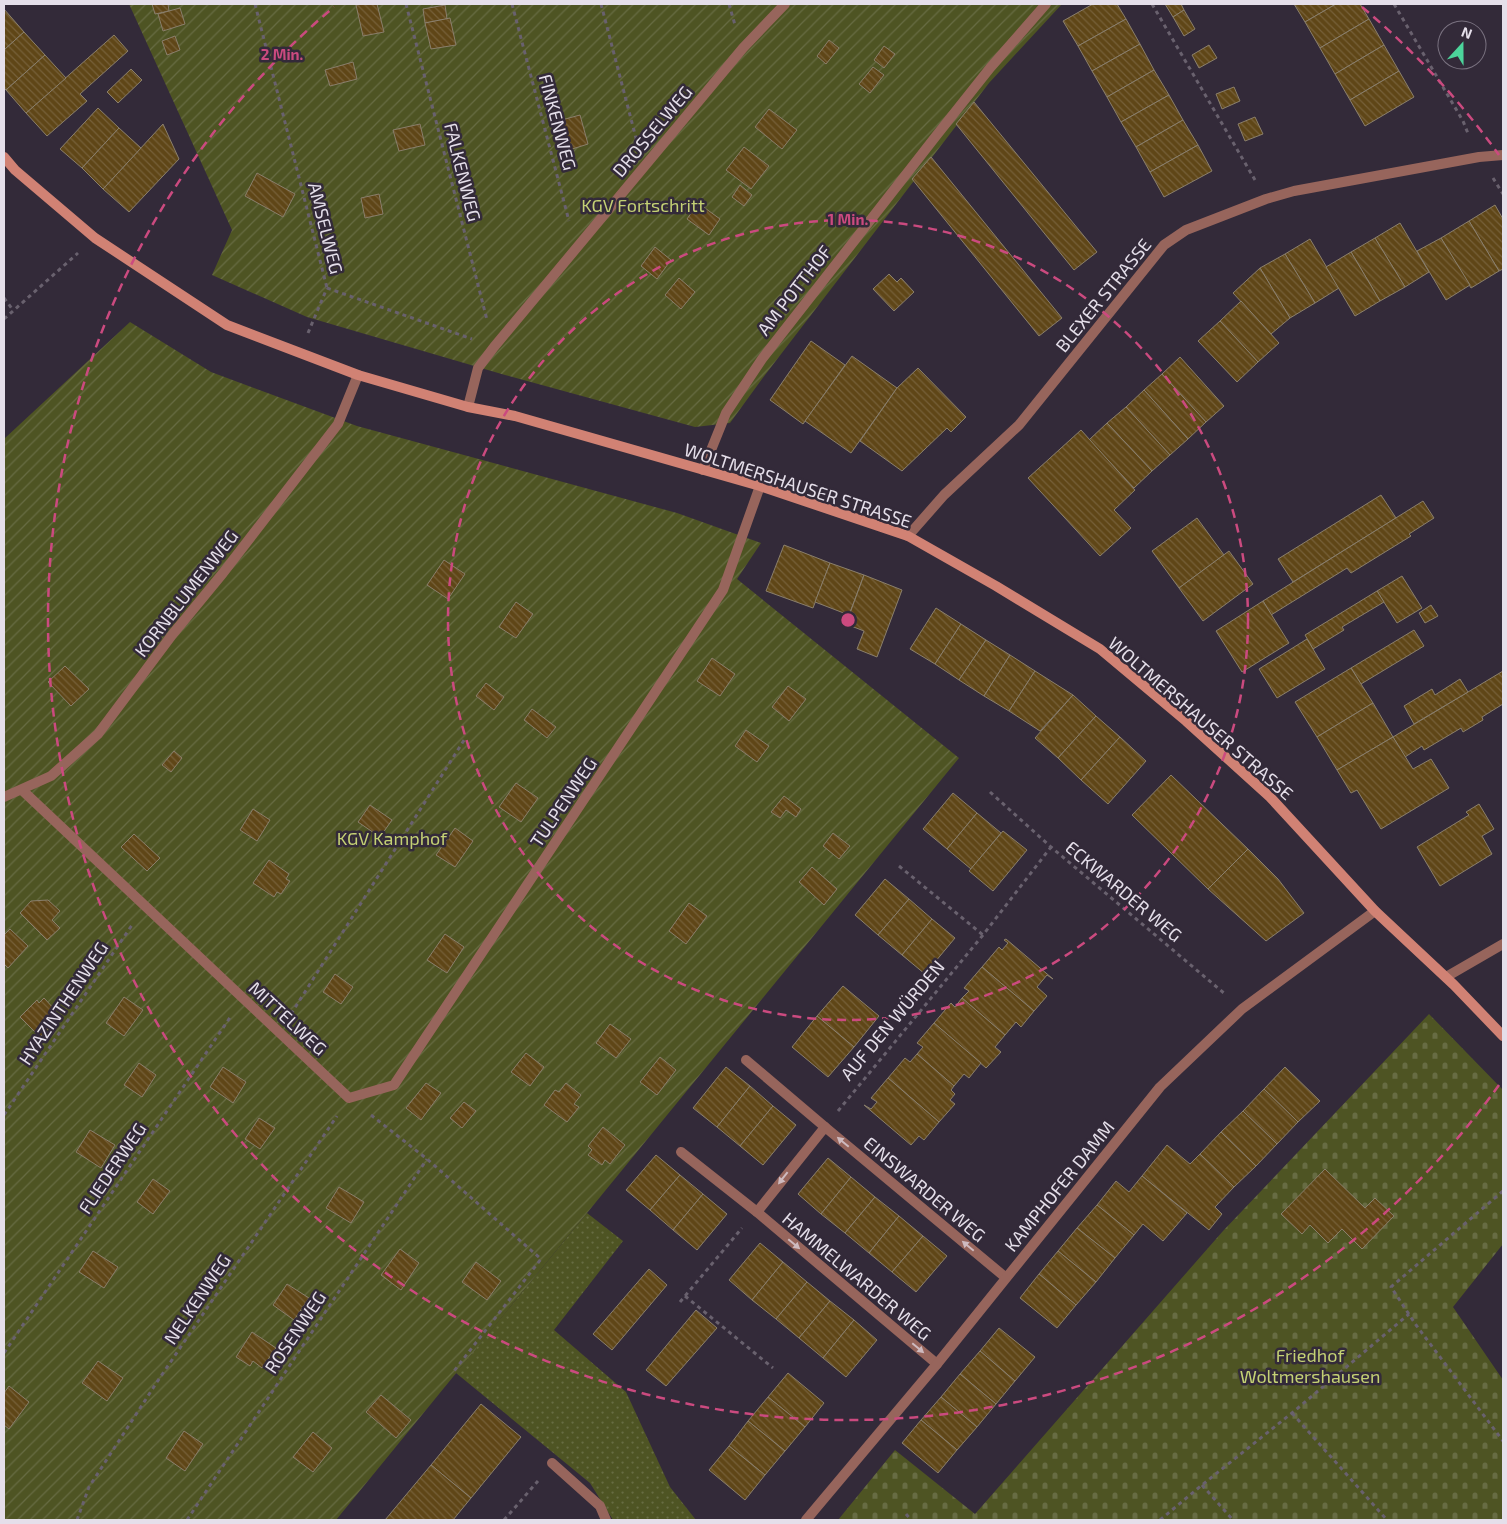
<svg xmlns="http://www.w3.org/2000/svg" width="1507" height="1524" font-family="'Exo 2',sans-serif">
	<defs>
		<pattern id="grass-dots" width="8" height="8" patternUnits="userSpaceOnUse" patternTransform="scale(1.25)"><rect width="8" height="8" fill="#4e5423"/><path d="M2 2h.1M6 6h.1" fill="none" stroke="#676c43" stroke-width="1.8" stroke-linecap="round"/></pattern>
		<pattern id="cemetery-stones" width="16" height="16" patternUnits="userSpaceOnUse" patternTransform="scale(1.25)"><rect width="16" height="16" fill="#4e5423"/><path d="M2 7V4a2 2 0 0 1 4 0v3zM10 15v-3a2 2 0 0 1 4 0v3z" fill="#676c43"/></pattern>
		<pattern id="garden-furrows" width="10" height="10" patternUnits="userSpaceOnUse" patternTransform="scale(1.25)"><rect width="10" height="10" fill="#4e5423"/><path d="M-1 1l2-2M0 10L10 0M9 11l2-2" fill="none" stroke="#676c43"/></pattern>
		<pattern id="building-back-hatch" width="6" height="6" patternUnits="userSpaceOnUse" patternTransform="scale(1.25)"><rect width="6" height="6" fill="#5f4617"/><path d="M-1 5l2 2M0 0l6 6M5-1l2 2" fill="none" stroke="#766039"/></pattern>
	</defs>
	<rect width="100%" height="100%" fill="#332a39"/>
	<polygon fill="url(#grass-dots)" points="587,1213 623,1241 554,1330 626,1392 670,1487 696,1520 613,1520 590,1483 456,1373"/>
	<polygon fill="url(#cemetery-stones)" points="1429,1014 1503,1090 1503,1244 1453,1307 1503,1380 1503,1520 838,1520 895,1450 975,1514 1223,1231"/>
	<g fill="url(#garden-furrows)">
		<polygon points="129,4 1062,4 989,83 765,375 730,423 695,427 505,375 307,317 212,275 232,230"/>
		<polygon points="130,322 211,372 357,426 677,513 761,543 737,579 959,758 336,1520 4,1520 4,439"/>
	</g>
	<g fill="url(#building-back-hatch)" stroke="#8a7f6c">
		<polygon points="152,4 168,4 169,11 155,14"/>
		<polygon points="361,4 377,4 384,32 363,36 356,5"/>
		<polygon points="1093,4 1117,4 1126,19 1078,46 1063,21"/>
		<polygon points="1165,4 1181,4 1184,10 1173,17"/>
		<polygon points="1294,4 1336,4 1305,22"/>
		<polygon points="1336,4 1360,4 1369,19 1320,48 1305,22"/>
		<polygon points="445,5 447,19 425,23 423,9"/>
		<polygon points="180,8 185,24 163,31 158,14"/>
		<polygon points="4,9 24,32 4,50"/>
		<polygon points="1184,10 1195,29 1184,36 1173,17"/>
		<polygon points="450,18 456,45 431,49 425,23"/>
		<polygon points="1126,19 1140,44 1092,71 1078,46"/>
		<polygon points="1369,19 1384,45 1335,74 1320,48"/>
		<polygon points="24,32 45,55 6,90 4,88 4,50"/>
		<polygon points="114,35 128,51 80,94 87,101 47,136 26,113"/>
		<polygon points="175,36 180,50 167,55 162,41"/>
		<polygon points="829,40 839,48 826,64 817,56"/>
		<polygon points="1140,44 1154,70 1107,97 1092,71"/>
		<polygon points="1209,45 1217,58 1199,68 1192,55"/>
		<polygon points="1384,45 1399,71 1350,100 1335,74"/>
		<polygon points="884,46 895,54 884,68 874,60"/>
		<polygon points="45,55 66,78 26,113 6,90"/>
		<polygon points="353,62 357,79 330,86 325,70"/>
		<polygon points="873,67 884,75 870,93 859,84"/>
		<polygon points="131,69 142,80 118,103 107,92"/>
		<polygon points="1154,70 1169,95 1121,122 1107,97"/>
		<polygon points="1399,71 1414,97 1365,126 1350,100"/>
		<polygon points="1234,87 1240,101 1222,109 1216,94"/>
		<polygon points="1169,95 1183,120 1136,147 1121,122"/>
		<polygon points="974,102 1097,252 1074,270 956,124"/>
		<polygon points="98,108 119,128 82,168 60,149"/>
		<polygon points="769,109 797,130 782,149 755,127"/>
		<polygon points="580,115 588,144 566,151 558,121"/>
		<polygon points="1255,117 1263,134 1245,141 1238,124"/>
		<polygon points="1183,120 1198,145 1150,172 1136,147"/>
		<polygon points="163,124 179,159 129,212 103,189"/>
		<polygon points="420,124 425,145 399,151 393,130"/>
		<polygon points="119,128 141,148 103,189 82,168"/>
		<polygon points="1198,145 1212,171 1164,197 1150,172"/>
		<polygon points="744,147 769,166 751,189 726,170"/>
		<polygon points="931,157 1062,318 1039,336 912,179"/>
		<polygon points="257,173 295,194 283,217 245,196"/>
		<polygon points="740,185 752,195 744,206 732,197"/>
		<polygon points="379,194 383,214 365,218 361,198"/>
		<polygon points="698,203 720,219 709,235 687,219"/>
		<polygon points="1495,205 1503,219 1503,269 1499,271 1469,221"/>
		<polygon points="1469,221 1499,271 1471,288 1441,238"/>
		<polygon points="1400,223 1429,272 1405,287 1375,238"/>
		<polygon points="1375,238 1405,287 1380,301 1351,252"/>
		<polygon points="1441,238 1470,285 1446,300 1417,251"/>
		<polygon points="1310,239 1339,288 1315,303 1285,254"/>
		<polygon points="655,247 671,260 657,279 641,266"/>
		<polygon points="1351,252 1380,301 1355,316 1326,267"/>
		<polygon points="1285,254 1315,303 1290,318 1260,268"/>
		<polygon points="1260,268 1290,318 1271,334 1233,293"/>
		<polygon points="889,274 897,282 901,278 914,292 894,311 873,289"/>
		<polygon points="679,278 695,292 681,309 665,295"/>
		<polygon points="1241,301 1279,343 1258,362 1220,321"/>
		<polygon points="1220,321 1258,362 1237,382 1198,341"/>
		<polygon points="811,341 845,365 803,424 770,400"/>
		<polygon points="852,356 897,388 851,453 805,421"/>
		<polygon points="1180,357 1224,406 1206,422 1162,374"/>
		<polygon points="918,368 966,417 951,432 947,428 902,471 860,441 897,388"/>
		<polygon points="1162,374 1206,422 1188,439 1144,390"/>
		<polygon points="1144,390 1188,439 1170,455 1126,407"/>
		<polygon points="1126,407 1170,455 1152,471 1107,423"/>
		<polygon points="1107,423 1152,471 1134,488 1089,440"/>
		<polygon points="1081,430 1135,490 1114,510 1131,528 1100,556 1028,478"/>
		<polygon points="1381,495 1396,518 1293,582 1278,559"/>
		<polygon points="1423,501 1434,518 1409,534 1411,536 1351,573 1347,568 1271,615 1263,601"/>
		<polygon points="1197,518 1224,555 1179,588 1152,551"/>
		<polygon points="784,545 830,563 813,608 766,591"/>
		<polygon points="1229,551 1253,584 1203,621 1179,588"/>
		<polygon points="444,560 465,574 448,599 427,585"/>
		<polygon points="830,563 864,575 849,615 815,602"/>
		<polygon points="864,575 902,590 877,657 857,649 864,631 846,624"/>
		<polygon points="1402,576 1422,608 1397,623 1377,591"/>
		<polygon points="1377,591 1384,602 1342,627 1344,630 1313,649 1305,635"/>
		<polygon points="1263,601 1289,643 1242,672 1216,631"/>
		<polygon points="516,602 533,614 516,638 499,627"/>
		<polygon points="1431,605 1438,616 1425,623 1419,613"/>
		<polygon points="936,608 961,624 935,664 910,649"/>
		<polygon points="961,624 986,640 959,680 935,664"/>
		<polygon points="1414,630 1424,646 1361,684 1351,668"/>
		<polygon points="1307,639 1325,669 1277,698 1259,669"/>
		<polygon points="986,640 1010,655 984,696 959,680"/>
		<polygon points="1010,655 1035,671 1009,711 984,696"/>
		<polygon points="712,658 735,674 720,696 697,681"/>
		<polygon points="65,666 89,689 71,706 48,682"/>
		<polygon points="1351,668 1373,703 1317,737 1295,702"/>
		<polygon points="1035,671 1073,695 1040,731 1009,711"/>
		<polygon points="1503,671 1503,704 1482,717 1483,720 1463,732 1461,728 1424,750 1422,746 1405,757 1393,737"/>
		<polygon points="1460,679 1468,692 1414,724 1404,706 1432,689 1435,695"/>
		<polygon points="486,683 504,697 494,710 476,696"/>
		<polygon points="788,686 806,699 789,721 772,707"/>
		<polygon points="1073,695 1096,716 1058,758 1035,738"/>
		<polygon points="1373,703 1393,737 1337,770 1317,737"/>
		<polygon points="532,709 556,727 547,738 524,720"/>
		<polygon points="1096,716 1120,737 1081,780 1058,758"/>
		<polygon points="746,730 769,746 757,762 735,746"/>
		<polygon points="1120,737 1146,761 1108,804 1081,780"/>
		<polygon points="1393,737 1413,769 1431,759 1449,788 1381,829 1357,790 1351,793 1337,770"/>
		<polygon points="174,751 182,758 171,772 162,765"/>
		<polygon points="1171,775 1248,849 1208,889 1132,815"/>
		<polygon points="516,783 538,798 521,822 499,807"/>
		<polygon points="953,793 977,813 947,849 923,829"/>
		<polygon points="784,796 801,809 796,817 786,810 780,818 771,812"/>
		<polygon points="1479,804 1494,829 1482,836 1492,854 1440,886 1417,847 1469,815 1466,812"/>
		<polygon points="370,805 392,820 380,837 358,822"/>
		<polygon points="253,809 270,820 257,841 240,830"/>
		<polygon points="977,813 1001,833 971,869 947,849"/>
		<polygon points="455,828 473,841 455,867 436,855"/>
		<polygon points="1003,831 1027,850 993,891 969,871"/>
		<polygon points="833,833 850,846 839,859 823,846"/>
		<polygon points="134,834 160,858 147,871 121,847"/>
		<polygon points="1248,849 1278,879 1304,913 1266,941 1208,889"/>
		<polygon points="269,860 289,874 286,879 290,881 281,894 277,892 274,897 253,883"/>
		<polygon points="812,867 837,889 824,905 799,882"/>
		<polygon points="885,879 909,899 878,935 855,915"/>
		<polygon points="909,899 932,919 902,955 878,935"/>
		<polygon points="48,900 60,911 52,920 60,928 47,940 20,913 31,901"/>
		<polygon points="689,903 707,916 686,944 669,931"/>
		<polygon points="932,919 955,938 925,974 902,955"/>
		<polygon points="10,929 28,946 8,968 4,964 4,935"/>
		<polygon points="445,934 464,947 447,973 427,960"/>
		<polygon points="1006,939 1053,979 1047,975 1037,987 1047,996 1034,1011 982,967 999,947 1002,950 1008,943 1004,940"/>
		<polygon points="982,967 1034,1011 1021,1027 1016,1022 1005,1035 962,998 969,991 964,988"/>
		<polygon points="335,974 353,987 341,1004 323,992"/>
		<polygon points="843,986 879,1016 854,1047 817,1016"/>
		<polygon points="124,997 143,1010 124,1036 106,1023"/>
		<polygon points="44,998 56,1011 52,1015 57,1020 40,1037 20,1017 37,1000 39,1003"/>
		<polygon points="962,998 1005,1035 995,1047 1001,1052 986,1068 934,1023 951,1003 955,1007"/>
		<polygon points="817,1016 854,1047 828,1077 792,1047"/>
		<polygon points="934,1023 981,1063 969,1078 964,1074 954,1086 917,1054 923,1047 917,1043"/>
		<polygon points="610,1024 631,1039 616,1058 596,1043"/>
		<polygon points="526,1053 544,1067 530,1086 511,1072"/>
		<polygon points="917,1054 954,1086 951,1090 955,1094 950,1100 955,1104 939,1122 888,1078 905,1058 910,1062"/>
		<polygon points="660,1057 676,1070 657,1095 640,1082"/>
		<polygon points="139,1063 156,1075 142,1097 124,1085"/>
		<polygon points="223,1067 246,1082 233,1103 210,1087"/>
		<polygon points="726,1067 750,1086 717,1127 693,1108"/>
		<polygon points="1285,1067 1320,1101 1298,1122 1264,1089"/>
		<polygon points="888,1078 939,1122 924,1140 919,1136 911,1145 864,1105 871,1109 877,1102 871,1098"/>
		<polygon points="426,1083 441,1093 421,1120 406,1108"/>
		<polygon points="566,1083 581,1095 574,1104 579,1107 567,1122 544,1105 555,1090 559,1092"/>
		<polygon points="750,1086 773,1106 740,1146 717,1127"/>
		<polygon points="1264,1089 1298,1122 1277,1144 1243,1111"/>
		<polygon points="464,1102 476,1111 462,1128 450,1118"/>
		<polygon points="773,1106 796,1125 763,1165 740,1146"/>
		<polygon points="1243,1111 1277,1144 1256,1166 1221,1132"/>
		<polygon points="259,1118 275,1128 260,1149 245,1139"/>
		<polygon points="603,1127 625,1145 610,1164 605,1160 602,1165 588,1155 592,1150 588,1146"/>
		<polygon points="90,1130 115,1145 101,1168 76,1152"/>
		<polygon points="1221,1132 1256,1166 1234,1187 1200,1154"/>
		<polygon points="1167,1145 1190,1164 1200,1154 1234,1187 1215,1207 1222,1214 1209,1230 1142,1176"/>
		<polygon points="656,1155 680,1175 650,1210 626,1190"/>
		<polygon points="828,1158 851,1177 821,1214 798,1194"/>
		<polygon points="1325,1169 1365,1208 1375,1198 1394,1216 1362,1249 1342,1229 1328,1243 1310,1225 1302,1234 1281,1214"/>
		<polygon points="680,1175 703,1194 673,1230 650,1210"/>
		<polygon points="1142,1176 1187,1213 1163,1241 1143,1224 1134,1235 1097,1205 1116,1181 1129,1192"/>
		<polygon points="851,1177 875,1197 845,1233 821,1214"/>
		<polygon points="153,1179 170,1191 153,1214 137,1202"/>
		<polygon points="339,1187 364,1202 351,1223 326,1208"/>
		<polygon points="703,1194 727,1214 697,1250 673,1230"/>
		<polygon points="875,1197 899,1216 869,1253 845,1233"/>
		<polygon points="1097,1205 1134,1235 1115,1258 1077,1228"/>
		<polygon points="899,1216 923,1236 892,1272 869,1253"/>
		<polygon points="1077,1228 1115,1258 1096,1282 1058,1251"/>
		<polygon points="923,1236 947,1256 916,1292 892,1272"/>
		<polygon points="760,1243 783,1262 752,1300 729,1280"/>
		<polygon points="400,1249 419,1263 401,1290 381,1275"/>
		<polygon points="93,1251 118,1267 104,1288 79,1272"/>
		<polygon points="1058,1251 1096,1282 1076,1305 1039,1274"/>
		<polygon points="476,1262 501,1281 487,1300 462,1282"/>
		<polygon points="783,1262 807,1282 776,1319 752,1300"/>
		<polygon points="649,1269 667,1285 612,1350 593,1334"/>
		<polygon points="1039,1274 1076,1305 1057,1328 1020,1298"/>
		<polygon points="807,1282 830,1301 799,1338 776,1319"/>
		<polygon points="287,1284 309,1298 294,1320 273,1305"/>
		<polygon points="830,1301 854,1320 823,1358 799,1338"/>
		<polygon points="696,1310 717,1328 666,1386 646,1370"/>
		<polygon points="854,1320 877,1340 846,1377 823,1358"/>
		<polygon points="999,1328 1035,1357 1015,1381 980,1351"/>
		<polygon points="252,1332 276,1348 262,1368 253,1361 250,1366 236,1357"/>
		<polygon points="980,1351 1015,1381 996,1404 960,1374"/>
		<polygon points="98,1361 123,1378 107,1401 82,1383"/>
		<polygon points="788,1373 824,1403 805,1427 768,1397"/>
		<polygon points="960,1374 996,1404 977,1427 941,1397"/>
		<polygon points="9,1386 29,1402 9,1429 4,1425 4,1393"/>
		<polygon points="381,1395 411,1420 396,1438 366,1412"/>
		<polygon points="768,1397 805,1427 785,1451 748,1421"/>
		<polygon points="941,1397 977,1427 957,1450 921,1420"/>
		<polygon points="481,1404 521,1437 471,1498 431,1465"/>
		<polygon points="921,1420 957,1450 938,1473 902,1443"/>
		<polygon points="748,1421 785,1451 765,1475 729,1446"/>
		<polygon points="184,1431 203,1444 185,1471 166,1458"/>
		<polygon points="313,1432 332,1448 313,1472 293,1457"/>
		<polygon points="729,1446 765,1475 745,1500 709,1470"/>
		<polygon points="431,1465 471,1498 453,1520 385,1520"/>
	</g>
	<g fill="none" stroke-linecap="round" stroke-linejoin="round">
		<g stroke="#69616e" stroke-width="3" stroke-dasharray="4 4" stroke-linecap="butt">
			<polyline points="255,4 327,288"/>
			<polyline points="406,4 487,320"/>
			<polyline points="512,4 569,221"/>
			<polyline points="601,4 637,142"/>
			<polyline points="729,4 735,25"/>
			<polyline points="1152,4 1255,180"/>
			<polyline points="1394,4 1463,121 1469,136"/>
			<polyline points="1493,178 1503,194"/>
			<polyline points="327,288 472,339"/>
			<polyline points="4,298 13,310"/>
			<polyline points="4,319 78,253"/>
			<polyline points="308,333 327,288"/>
			<polyline points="990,792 1051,847 1225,994"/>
			<polyline points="899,866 983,935"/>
			<polyline points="291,1014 466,737"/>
			<polyline points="838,1111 983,935 1051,847"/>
			<polyline points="4,1115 132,925"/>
			<polyline points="371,1115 427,1159 541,1259 454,1371"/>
			<polyline points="1503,1191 1391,1287 1416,1325 1503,1441"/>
			<polyline points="685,1296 773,1368"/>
			<polyline points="680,1302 742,1228"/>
			<polyline points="4,1353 231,1016"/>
			<polyline points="1292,1413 1387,1520"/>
			<polyline points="1202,1485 1233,1520"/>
			<polyline points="906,1514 911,1520"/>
			<polyline points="77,1520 89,1487 157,1382 337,1116"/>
			<polyline points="187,1520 427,1159"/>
			<polyline points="504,1520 538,1481"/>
			<polyline points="1160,1520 1202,1485 1292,1413 1409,1314"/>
		</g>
		<g stroke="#97655c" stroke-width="10">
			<polyline points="468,407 478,368 494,347 743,48 785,4"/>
			<polyline points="703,470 726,413 762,359 936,136 990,68 1046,4"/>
			<polyline points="22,790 349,1098 394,1085 723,590 760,486"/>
			<polyline points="4,797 51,776 98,734 172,635 223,573 338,424 358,375"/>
			<polyline points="1446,977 1503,944"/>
			<polyline points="746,1060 825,1127"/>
			<polyline points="681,1152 757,1212"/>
			<polyline points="552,1463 600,1506 606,1520"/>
		</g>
		<g stroke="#97655c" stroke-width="10">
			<polyline points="908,536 944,495 1019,425 1164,245 1186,230 1266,199 1294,191 1479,157 1503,155"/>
			<polyline points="937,1364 757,1212 825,1127 1005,1277"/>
			<polyline points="806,1520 937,1364 1160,1087 1242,1009 1375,911"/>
		</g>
		<polyline stroke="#d18274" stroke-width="10" points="4,157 15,170 95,238 227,325 358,375 468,407 515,416 760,486 908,536 996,586 1100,649 1186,721 1270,797 1375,911 1454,985 1503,1036"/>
	</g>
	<defs><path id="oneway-solid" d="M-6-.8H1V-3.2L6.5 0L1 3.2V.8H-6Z" transform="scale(1.25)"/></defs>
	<g fill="#cebabf">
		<use href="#oneway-solid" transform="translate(843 1142) rotate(-140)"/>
		<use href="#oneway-solid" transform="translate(783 1178) rotate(128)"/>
		<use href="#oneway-solid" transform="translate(794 1244) rotate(40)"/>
		<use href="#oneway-solid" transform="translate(968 1246) rotate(-140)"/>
		<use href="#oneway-solid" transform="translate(918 1348) rotate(40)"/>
	</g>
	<g fill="none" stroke="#cb4a7f" stroke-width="2.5" stroke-dasharray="9 6">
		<circle cx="848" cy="620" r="400"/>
		<path d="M1499 1085A800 800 0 1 1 334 7M1362 7A800 800 0 0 1 1499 155"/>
	</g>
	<g text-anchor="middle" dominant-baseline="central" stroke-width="5" stroke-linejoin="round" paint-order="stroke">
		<g font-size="18" fill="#e5dfea" stroke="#332a39">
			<text transform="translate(558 122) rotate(75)">FINKENWEG</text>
			<text transform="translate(652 131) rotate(-50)">DROSSELWEG</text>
			<text transform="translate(463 172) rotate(76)">FALKENWEG</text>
			<text transform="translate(326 228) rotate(76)">AMSELWEG</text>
			<text transform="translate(794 290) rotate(-52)">AM POTTHOF</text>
			<text transform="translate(1103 295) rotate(-51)">BLEXER STRASSE</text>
			<text transform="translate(798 485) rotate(18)">WOLTMERSHAUSER STRASSE</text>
			<text transform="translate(186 593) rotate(-52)">KORNBLUMENWEG</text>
			<text transform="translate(1201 718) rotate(41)">WOLTMERSHAUSER STRASSE</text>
			<text transform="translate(563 802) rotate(-56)">TULPENWEG</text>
			<text transform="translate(1124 891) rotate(40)">ECKWARDER WEG</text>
			<text transform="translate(63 1003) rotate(-56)">HYAZINTHENWEG</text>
			<text transform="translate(288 1018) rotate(43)">MITTELWEG</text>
			<text transform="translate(892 1020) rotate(-50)">AUF DEN WÜRDEN</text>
			<text transform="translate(112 1168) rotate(-56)">FLIEDERWEG</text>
			<text transform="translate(1059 1186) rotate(-51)">KAMPHOFER DAMM</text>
			<text transform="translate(925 1189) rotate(40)">EINSWARDER WEG</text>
			<text transform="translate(857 1276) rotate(40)">HAMMELWARDER WEG</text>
			<text transform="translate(197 1299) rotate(-56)">NELKENWEG</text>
			<text transform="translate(295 1332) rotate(-56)">ROSENWEG</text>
		</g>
		<g font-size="18" fill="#c4d174" stroke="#332a39">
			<text x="643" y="205">KGV Fortschritt</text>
			<text x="392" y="838">KGV Kamphof</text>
			<text x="1310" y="1355">Friedhof<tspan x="1310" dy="21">Woltmershausen</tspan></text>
		</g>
	</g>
	<circle cx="848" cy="620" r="8" fill="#cb4a7f" stroke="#332a39" stroke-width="2.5"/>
	<g font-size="15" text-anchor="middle" font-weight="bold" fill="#cb4a7f" stroke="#332a39" stroke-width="5" stroke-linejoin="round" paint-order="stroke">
		<text x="282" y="60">2 Min.</text>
		<text x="848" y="225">1 Min.</text>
	</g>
	<rect width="1507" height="1524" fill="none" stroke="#e5dfea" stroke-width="10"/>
	<g transform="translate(1462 45) rotate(21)"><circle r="24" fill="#332a39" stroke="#7a7280"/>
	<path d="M0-4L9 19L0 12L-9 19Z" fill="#4cd49b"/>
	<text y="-8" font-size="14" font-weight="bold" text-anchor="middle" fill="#e5dfea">N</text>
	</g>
</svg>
